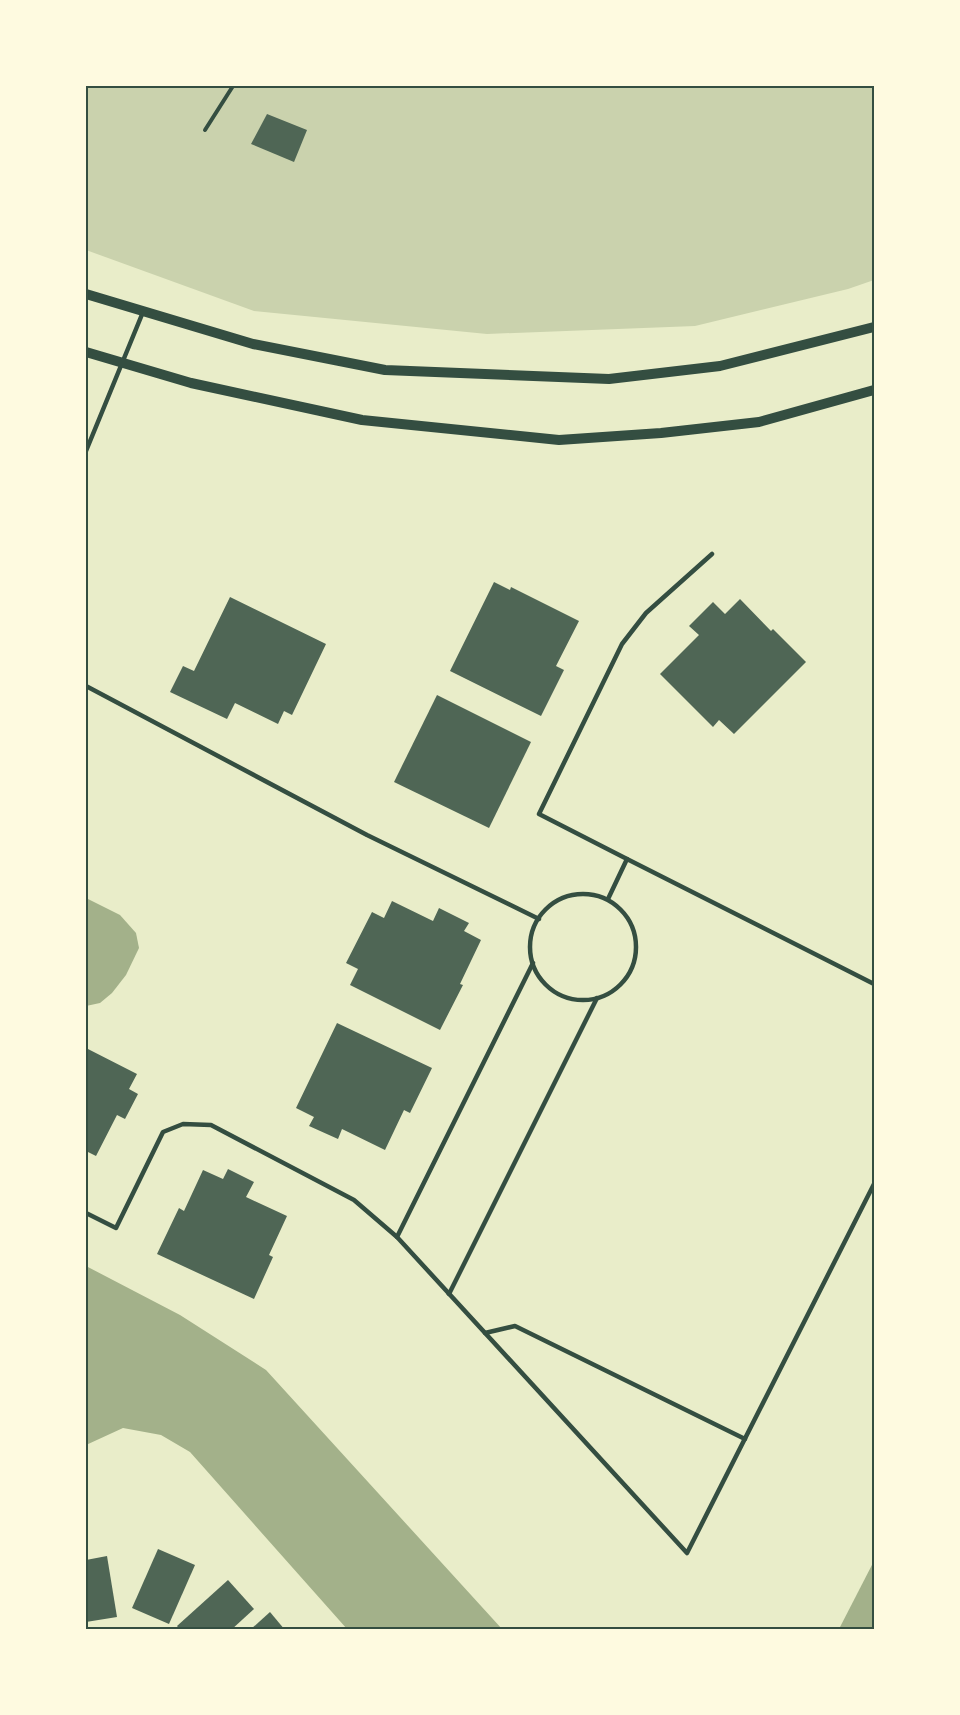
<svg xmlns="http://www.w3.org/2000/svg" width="960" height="1715" font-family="Ubuntu,sans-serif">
	<rect width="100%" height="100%" fill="#e9edc9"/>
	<polygon fill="#cad2ad" points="86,86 874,86 874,280 848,289 695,326 487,334 254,311 86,250"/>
	<g fill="#a3b18a">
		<polygon points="86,898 120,915 136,933 139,948 126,975 112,993 100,1003 86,1006"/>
		<polygon points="86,1266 180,1315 266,1370 502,1629 347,1629 190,1452 161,1435 123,1428 86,1445"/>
		<polygon points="874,1561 874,1629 839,1629"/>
	</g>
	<g fill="#4f6655">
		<polygon points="267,114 307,130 294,162 251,144"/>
		<polygon points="494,582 510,590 511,587 579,621 556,666 564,670 541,716 450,671"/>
		<polygon points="230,597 326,644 292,715 284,711 278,724 235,703 227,719 170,692 183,666 194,671"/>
		<polygon points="740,599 771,631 773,629 806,662 734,734 719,720 713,727 660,674 699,635 689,626 713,602 725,614"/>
		<polygon points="437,695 531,742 489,828 394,782"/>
		<polygon points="392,901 433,921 439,908 469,923 464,931 481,940 460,984 463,985 440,1030 350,985 358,969 346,963 372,912 384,918"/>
		<polygon points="337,1023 432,1068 410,1113 404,1110 385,1150 342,1129 338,1139 309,1126 314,1117 296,1108"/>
		<polygon points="86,1048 137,1074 129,1089 138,1094 125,1119 117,1115 96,1156 86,1151"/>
		<polygon points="228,1169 254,1182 246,1197 287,1216 269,1255 273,1257 254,1299 157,1254 179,1208 184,1211 203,1170 223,1179"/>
		<polygon points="158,1549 195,1565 169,1624 132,1608"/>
		<polygon points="107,1556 117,1617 86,1622 86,1560"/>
		<polygon points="228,1580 254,1609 231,1630 180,1630 177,1626"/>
		<polygon points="270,1612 285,1630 250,1630"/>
	</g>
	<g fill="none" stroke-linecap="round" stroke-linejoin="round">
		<polyline stroke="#344e41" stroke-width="4" points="205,130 233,86"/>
		<g stroke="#344e41" stroke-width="4.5">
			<polyline points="86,451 143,312"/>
			<polyline points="86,686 367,835 539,919"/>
			<polyline points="627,859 539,814 622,644 646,613 712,554"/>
			<circle cx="583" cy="947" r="53"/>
			<polyline points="608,899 627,859 874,984"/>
			<polyline points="86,1213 116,1228 163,1132 183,1124 211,1125 354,1200 397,1237 687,1553 874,1184"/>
			<polyline points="397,1237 533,963"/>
			<polyline points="449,1294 597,998"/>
			<polyline points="485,1333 515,1326 745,1439"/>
		</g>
		<g stroke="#344e41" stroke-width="10">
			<polyline points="86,294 253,344 385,370 609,379 720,366 874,327"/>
			<polyline points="86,352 191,383 362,420 559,440 661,433 759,422 874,390"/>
		</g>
	</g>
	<rect width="960" height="1715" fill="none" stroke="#fefae0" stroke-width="174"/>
	<rect x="87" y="87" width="786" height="1541" fill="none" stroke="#344e41" stroke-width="2"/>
</svg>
